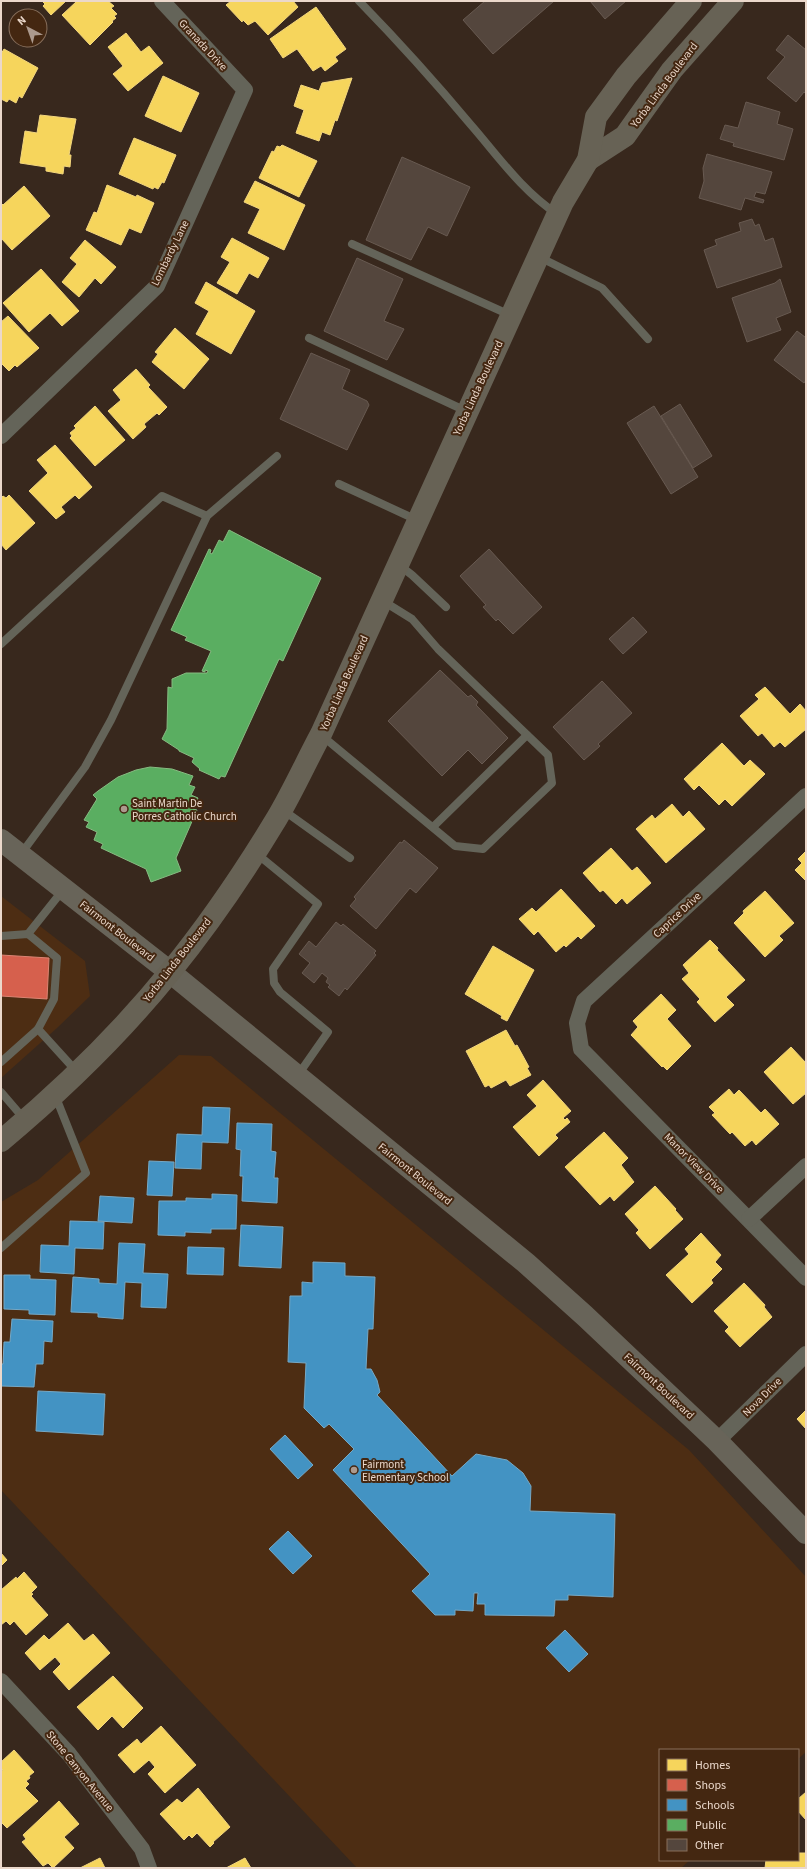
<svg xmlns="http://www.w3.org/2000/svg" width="807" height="1869" font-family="'Source Sans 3',sans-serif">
	<rect width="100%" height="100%" fill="#38281d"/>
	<g fill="#4d2d13">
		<polygon points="1,896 85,961 90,996 57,1028 1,1078"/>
		<polygon points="179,1055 211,1056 689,1450 806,1577 806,1752 798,1759 798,1750 660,1750 660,1860 690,1860 681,1868 357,1868 1,1490 1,1202 38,1180"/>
	</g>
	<g fill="#f6d55c" stroke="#f3d67d">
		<polygon points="42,1 66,1 51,15 43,6 45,4"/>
		<polygon points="77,1 108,1 114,6 111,8 117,14 114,16 116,18 112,21 113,22 90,45 62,15"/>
		<polygon points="231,1 293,1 298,7 268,35 255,21 248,25 243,20 242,22 226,5"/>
		<polygon points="316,7 346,49 335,57 338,61 325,71 321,66 313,71 297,49 283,58 270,39"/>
		<polygon points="126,33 141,52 149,46 163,63 128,91 113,74 123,66 108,47"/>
		<polygon points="4,49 38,68 22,98 19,96 16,103 9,99 7,102 1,99 1,54"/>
		<polygon points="163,76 199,93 181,132 145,116"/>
		<polygon points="352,78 337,121 335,120 330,135 322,132 319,141 296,133 304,110 294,106 301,85 319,91 322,83"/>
		<polygon points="40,115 76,119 69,155 71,155 70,167 64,166 63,174 46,171 46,167 20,163 25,131 37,133"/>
		<polygon points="134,138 176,155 164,183 162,182 158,189 154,187 153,189 119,174"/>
		<polygon points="282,145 317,161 299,197 259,178 272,151 274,152 277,146 280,147"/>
		<polygon points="255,181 305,205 284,250 248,233 260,209 244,202"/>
		<polygon points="107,185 136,197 137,195 154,203 141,233 129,228 121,245 86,230 94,212 97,213"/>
		<polygon points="24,186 50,216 12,250 1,238 1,203 3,205"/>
		<polygon points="232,238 269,258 258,278 249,273 237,294 217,283 230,262 221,257"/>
		<polygon points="85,240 116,267 101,284 95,278 79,297 62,282 77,264 70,258"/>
		<polygon points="41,269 79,311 62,326 50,313 29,332 3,303"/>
		<polygon points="206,282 255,311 231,354 196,334 209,311 195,303"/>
		<polygon points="8,316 39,348 17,367 15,365 9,371 2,364 1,365 1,322"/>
		<polygon points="175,328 209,359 184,389 152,362 158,354 155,352"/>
		<polygon points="136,369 150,385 148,387 167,407 159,415 157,413 144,424 146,427 133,439 108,411 121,400 113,390"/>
		<polygon points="95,406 125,440 95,466 70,438 72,436 70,433 76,428 74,426"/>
		<polygon points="55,445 92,487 79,499 75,495 61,507 65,512 56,519 29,491 48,473 37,460"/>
		<polygon points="9,495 35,523 6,550 1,544 1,498 3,496 6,498"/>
		<polygon points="765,687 790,714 800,704 806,711 806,729 785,747 780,742 774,747 762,733 758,736 740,716 759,699 755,695"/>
		<polygon points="722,743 744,766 750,760 765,774 732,806 725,799 719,805 699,785 694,790 684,779"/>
		<polygon points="672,804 683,817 689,811 705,829 666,863 636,829 652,815 655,819"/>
		<polygon points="611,848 632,871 637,867 651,883 627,904 622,898 616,904 603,890 600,892 583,873"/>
		<polygon points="806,851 806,881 795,870 802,863 798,859"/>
		<polygon points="561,889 595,926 581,939 578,936 566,947 564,945 556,952 538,931 534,935 519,919 532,908 536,912"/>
		<polygon points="765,891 794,923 779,936 783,940 765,957 734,923 744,913 743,911"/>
		<polygon points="710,940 718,948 717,950 745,980 726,997 734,1005 715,1022 697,1002 700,999 682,979 689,973 683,965"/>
		<polygon points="493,946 534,970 507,1021 501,1018 502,1016 465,994"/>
		<polygon points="661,994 676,1010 667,1019 691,1046 667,1070 663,1066 662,1067 631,1035 638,1027 633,1021"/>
		<polygon points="506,1030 515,1046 517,1045 529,1067 527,1068 531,1075 510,1086 506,1080 491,1088 489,1085 485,1087 466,1051"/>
		<polygon points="791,1047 806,1063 806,1093 793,1104 764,1072"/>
		<polygon points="543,1080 571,1111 563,1118 565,1120 567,1118 570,1122 555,1135 558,1138 539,1156 513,1127 537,1106 527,1095"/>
		<polygon points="729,1089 734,1095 739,1090 761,1113 765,1109 779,1124 756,1145 752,1140 745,1146 732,1132 730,1134 712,1115 715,1113 709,1107"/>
		<polygon points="604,1132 628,1158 621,1165 634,1182 614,1201 610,1196 600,1205 565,1167"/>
		<polygon points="655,1186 676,1209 675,1210 683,1219 650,1249 636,1233 639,1230 625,1214"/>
		<polygon points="701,1233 721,1255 715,1262 722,1269 711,1280 713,1283 692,1303 666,1275 689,1254 685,1249"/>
		<polygon points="744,1283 765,1305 764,1307 772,1317 740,1347 725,1331 729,1327 714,1311"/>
		<polygon points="806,1410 806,1429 797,1419"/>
		<polygon points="1,1553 7,1560 1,1566"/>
		<polygon points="24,1572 37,1587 31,1593 33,1594 31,1596 48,1615 26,1635 14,1621 10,1625 6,1621 1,1625 1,1590 16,1577 17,1579"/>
		<polygon points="68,1623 84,1641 93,1634 110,1653 69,1690 53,1672 61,1664 55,1657 40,1670 25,1653 44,1635 49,1640"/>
		<polygon points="113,1676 143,1708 123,1728 112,1716 98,1730 77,1707"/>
		<polygon points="161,1726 196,1765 165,1793 148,1774 155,1767 149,1760 134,1773 118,1755 137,1739 141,1744"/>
		<polygon points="14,1750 34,1772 29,1776 30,1778 26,1781 29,1784 25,1788 38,1801 7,1828 1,1822 1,1771 3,1770 1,1768 1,1762"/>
		<polygon points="198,1788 230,1827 213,1842 214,1843 210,1847 197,1833 192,1838 189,1835 184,1840 160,1814 177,1799 182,1803"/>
		<polygon points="806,1792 806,1820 798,1811 798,1799"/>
		<polygon points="59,1801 79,1824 64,1837 74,1848 53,1868 48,1863 43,1866 22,1842 26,1839 23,1835"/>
		<polygon points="798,1853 806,1853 806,1868 765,1868 766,1860 798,1860"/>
		<polygon points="100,1858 105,1868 80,1868"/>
		<polygon points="245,1858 251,1868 226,1868"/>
	</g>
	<polygon fill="#d6604d" stroke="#dc8473" points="1,955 49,958 47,999 1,996"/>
	<g fill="#4393c3" stroke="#75a8c5">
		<polygon points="203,1107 230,1108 228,1143 202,1142 201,1169 175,1168 177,1134 202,1135"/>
		<polygon points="237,1123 272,1124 271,1151 276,1152 274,1178 278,1178 277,1203 242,1201 243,1176 240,1176 241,1150 236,1149"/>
		<polygon points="149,1161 174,1162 172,1196 147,1195"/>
		<polygon points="212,1194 237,1195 236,1229 211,1229 211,1233 185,1232 185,1236 158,1235 159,1201 186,1201 186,1198 212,1199"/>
		<polygon points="100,1196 134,1198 132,1223 98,1221"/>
		<polygon points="70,1221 104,1222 103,1249 75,1248 74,1274 40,1272 41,1245 69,1246"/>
		<polygon points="241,1225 283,1227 281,1268 239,1266"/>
		<polygon points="119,1243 145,1244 143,1273 168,1274 166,1308 141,1307 142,1283 125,1282 123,1319 98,1317 98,1313 71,1312 73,1277 99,1279 99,1283 117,1284"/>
		<polygon points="188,1247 224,1248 223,1275 187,1274"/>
		<polygon points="313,1262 345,1263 345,1276 375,1277 373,1329 368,1329 366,1369 371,1369 377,1380 380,1392 377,1395 452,1476 476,1454 507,1460 523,1473 531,1486 530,1511 615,1514 613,1597 568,1595 568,1600 555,1600 554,1616 485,1615 485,1604 477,1604 478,1593 474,1593 473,1611 455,1610 455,1615 435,1615 412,1591 430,1574 333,1470 354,1449 329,1424 324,1428 304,1408 306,1363 288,1362 290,1296 302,1296 302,1282 313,1283"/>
		<polygon points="4,1275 30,1275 30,1279 56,1280 55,1315 29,1314 29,1310 4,1309"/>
		<polygon points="12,1319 53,1321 52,1342 44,1341 43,1364 36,1364 34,1387 1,1386 1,1364 3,1364 4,1342 10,1342"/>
		<polygon points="38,1391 105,1394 103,1435 36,1431"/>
		<polygon points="285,1435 313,1465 298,1479 270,1449"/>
		<polygon points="288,1531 312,1556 293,1574 269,1549"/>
		<polygon points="565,1630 588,1654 569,1672 546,1648"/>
	</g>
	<g fill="#5aae61" stroke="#86bb81">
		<polygon points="229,530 321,578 283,661 279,659 225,777 221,776 219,779 199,770 200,769 192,762 194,758 179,751 179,750 162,739 167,729 168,687 172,688 172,679 186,673 207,673 208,671 205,670 205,672 202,671 211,651 185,640 187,637 171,630 209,549 211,550 210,553 212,554 219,540 223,542"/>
		<polygon points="150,767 172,769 193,776 189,785 195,787 191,795 198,798 193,809 197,810 176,858 181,871 151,882 146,869 101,848 103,844 94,840 97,832 86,827 89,822 84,820 97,799 93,795 98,791 118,777 136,770"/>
	</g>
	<g fill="#54463d" stroke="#685a51">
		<polygon points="485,1 554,1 493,54 463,20"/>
		<polygon points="590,1 626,1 605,19"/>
		<polygon points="788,35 806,50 806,94 804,92 796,102 767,78 785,57 776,50"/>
		<polygon points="746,102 780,112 777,124 793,129 784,160 733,146 734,143 720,139 725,125 738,128"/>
		<polygon points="707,154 772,172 765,194 756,192 754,197 764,200 763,203 745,198 741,210 699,198 704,181 703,168"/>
		<polygon points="402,157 470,187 447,236 428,227 411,260 366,240"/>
		<polygon points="752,219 755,226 759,224 765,241 773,238 782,267 717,288 704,250 717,245 715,240 741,231 739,223"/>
		<polygon points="357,258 403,279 384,321 404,329 387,360 324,331"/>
		<polygon points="780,279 791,312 776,318 781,330 747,342 732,298 775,283"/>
		<polygon points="797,331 805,337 806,336 806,380 804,383 774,360"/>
		<polygon points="311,353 350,370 342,389 367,401 369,405 347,450 280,419"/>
		<polygon points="680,404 712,456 693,468 661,416"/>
		<polygon points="654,406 698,477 671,494 627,423"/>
		<polygon points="489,549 542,607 513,634 498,619 496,621 483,607 486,605 460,576"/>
		<polygon points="633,617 647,632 623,654 609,639"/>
		<polygon points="440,670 468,697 471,695 478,702 476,705 508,738 482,764 468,750 442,776 388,721"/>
		<polygon points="602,681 632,713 598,744 600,746 584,760 553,727"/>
		<polygon points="404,840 438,868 416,893 410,888 376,929 350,906 356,899 354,897 400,842 402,843"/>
		<polygon points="336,922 341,926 343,924 376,951 374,953 376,955 347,990 345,988 339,996 328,987 330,985 326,982 328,978 322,973 314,983 302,973 310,963 299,954 309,941 316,947"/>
	</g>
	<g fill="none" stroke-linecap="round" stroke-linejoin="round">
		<g stroke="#646459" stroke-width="8">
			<path d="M359 1C398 41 435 82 471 125 498 156 522 191 557 214"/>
			<polyline points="352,244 510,315"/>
			<polyline points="539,257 602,288 648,339"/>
			<polyline points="309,338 466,411"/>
			<polyline points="339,484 417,520"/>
			<polyline points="399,565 412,575 446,607"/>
			<polyline points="1,644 162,496 207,516"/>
			<polyline points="321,735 455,846 483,849 552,783 548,755 438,649 412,619 383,601"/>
			<polyline points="283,810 350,858"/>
			<polyline points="433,827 527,735"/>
			<polyline points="21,854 85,767 111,720 207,516 277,456"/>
			<polyline points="257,854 318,904 273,969 274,983 280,992 328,1032 298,1075"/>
			<polyline points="28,934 63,890"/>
			<polyline points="1,936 28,934 57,958 54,999 38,1029 1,1062"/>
			<polyline points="38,1029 77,1072"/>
			<polyline points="1,1092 25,1120"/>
			<polyline points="1,1248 86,1173 55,1095"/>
		</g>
		<g stroke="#646459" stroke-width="16">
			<polyline points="1,436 157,286 245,90 162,1"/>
			<polyline points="806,796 584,1001 577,1023 581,1049 806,1278"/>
			<polyline points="749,1219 806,1166"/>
			<polyline points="717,1441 806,1354"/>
			<polyline points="1,1681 69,1754 142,1849 149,1868"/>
		</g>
		<polyline stroke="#686459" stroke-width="22" points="1,840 170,972 526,1263 585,1316 717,1441 806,1533"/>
		<g stroke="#676255" stroke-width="22">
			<polyline points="588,160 625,136 672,70 733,1"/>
			<path d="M1 1141C62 1090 120 1034 170 972 209 924 245 871 277 818 293 791 306 762 321 734L563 202 588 160 596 117 626 76 691 1"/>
		</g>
	</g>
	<g fill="#ac9a8e" stroke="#442711" stroke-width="1.5">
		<circle cx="124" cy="809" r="4"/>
		<circle cx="354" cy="1470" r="4"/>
	</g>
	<g text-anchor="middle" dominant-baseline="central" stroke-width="4" stroke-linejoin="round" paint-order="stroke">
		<g font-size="11" fill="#ebd8cb" stroke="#442711">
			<text transform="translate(203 45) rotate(47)">Granada Drive</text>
			<text transform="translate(664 85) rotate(-53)">Yorba Linda Boulevard</text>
			<text transform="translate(170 253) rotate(-64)">Lombardy Lane</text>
			<text transform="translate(478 388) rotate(-65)">Yorba Linda Boulevard</text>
			<text transform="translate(344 683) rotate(-66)">Yorba Linda Boulevard</text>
			<text transform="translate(677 915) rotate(-43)">Caprice Drive</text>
			<text transform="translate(117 931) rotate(38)">Fairmont Boulevard</text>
			<text transform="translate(177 960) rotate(-52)">Yorba Linda Boulevard</text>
			<text transform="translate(694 1163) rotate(45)">Manor View Drive</text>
			<text transform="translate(415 1174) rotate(39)">Fairmont Boulevard</text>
			<text transform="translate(659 1386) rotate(43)">Fairmont Boulevard</text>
			<text transform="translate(762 1397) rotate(-45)">Nova Drive</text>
			<text transform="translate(80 1771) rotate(51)">Stone Canyon Avenue</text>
		</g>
		<g font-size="11" fill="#ebd8cb" stroke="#442711" text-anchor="start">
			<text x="132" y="803">Saint Martin De<tspan x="132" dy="13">Porres Catholic Church</tspan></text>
			<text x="362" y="1464">Fairmont<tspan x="362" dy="13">Elementary School</tspan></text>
		</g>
	</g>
	<rect width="807" height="1869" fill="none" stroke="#ebd8cb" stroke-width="4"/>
	<rect x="659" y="1749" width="140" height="112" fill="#442711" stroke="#876e5b"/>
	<rect x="667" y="1759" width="20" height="12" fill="#f6d55c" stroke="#876e5b"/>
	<text x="695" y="1769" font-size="12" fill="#ebd8cb">Homes</text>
	<rect x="667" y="1779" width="20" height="12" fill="#d6604d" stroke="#876e5b"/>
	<text x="695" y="1789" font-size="12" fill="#ebd8cb">Shops</text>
	<rect x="667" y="1799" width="20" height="12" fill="#4393c3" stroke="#876e5b"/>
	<text x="695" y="1809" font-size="12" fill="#ebd8cb">Schools</text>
	<rect x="667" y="1819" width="20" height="12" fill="#5aae61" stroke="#876e5b"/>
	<text x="695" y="1829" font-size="12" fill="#ebd8cb">Public</text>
	<rect x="667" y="1839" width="20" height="12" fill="#54463d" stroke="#876e5b"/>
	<text x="695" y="1849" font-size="12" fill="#ebd8cb">Other</text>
	<g transform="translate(28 28) rotate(319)"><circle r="19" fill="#442711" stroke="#876e5b"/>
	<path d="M0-3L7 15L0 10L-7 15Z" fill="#ac9a8e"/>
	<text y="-6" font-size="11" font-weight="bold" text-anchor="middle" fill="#ebd8cb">N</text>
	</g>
</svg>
